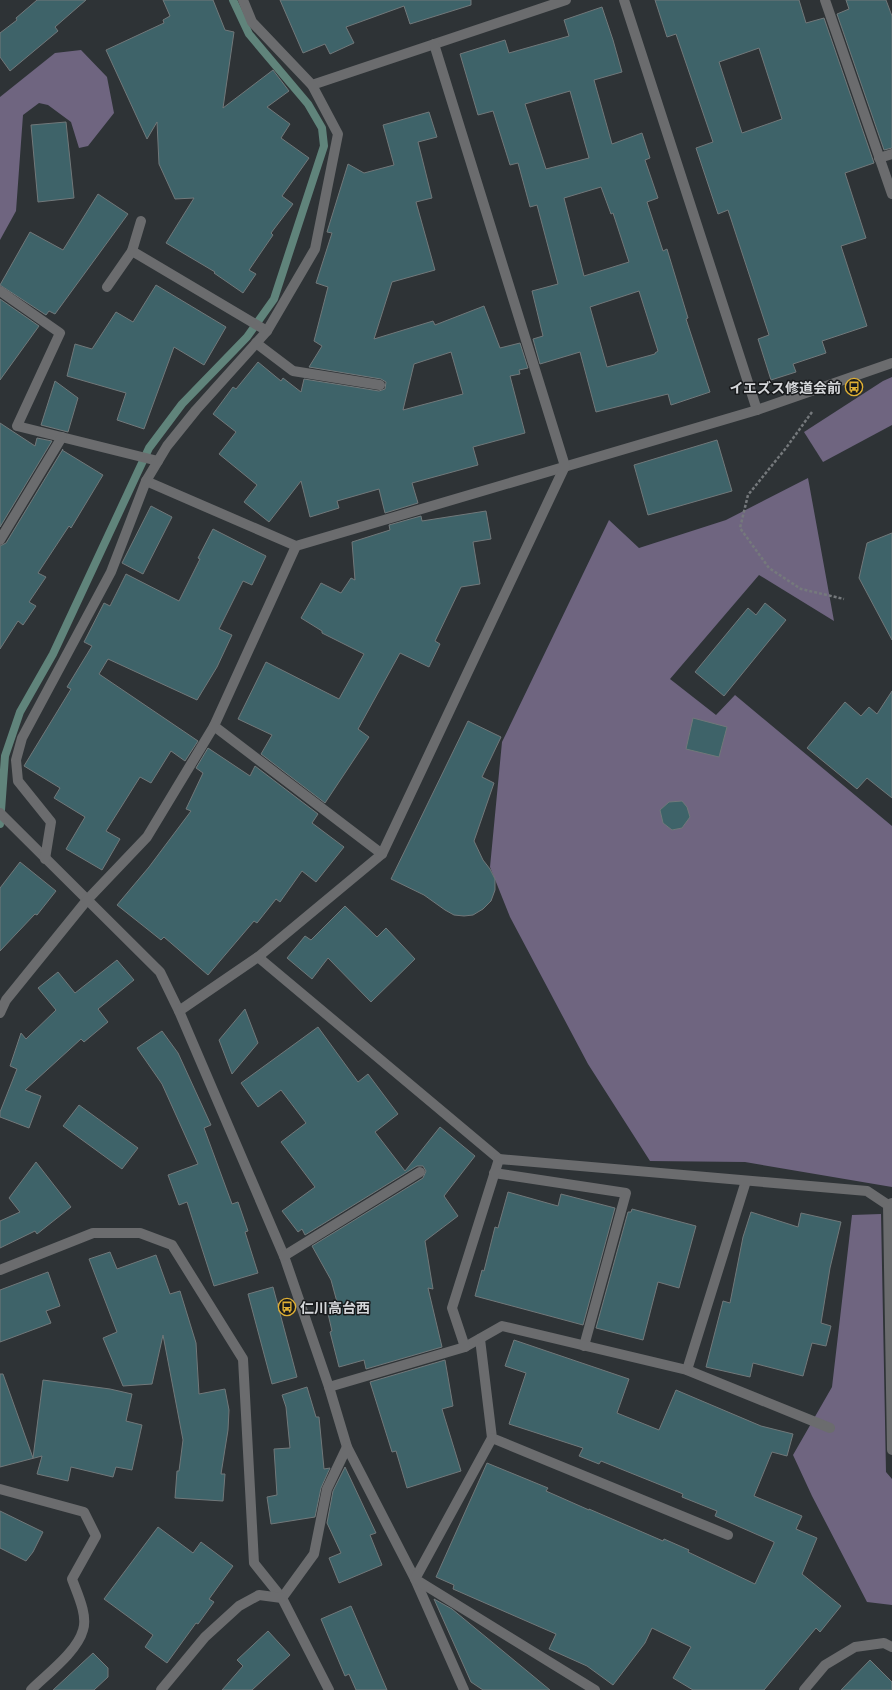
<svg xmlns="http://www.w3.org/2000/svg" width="892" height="1690" font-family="Lato,'Noto Sans JP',sans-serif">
	<rect width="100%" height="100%" fill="#2e3336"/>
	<g fill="#6f6580">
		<polygon points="81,50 107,77 114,113 88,146 79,148 71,122 48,105 39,103 23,115 16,211 0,240 0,97 55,53"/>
		<polygon points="892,377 892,425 823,462 804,432 883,381"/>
		<polygon points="808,478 834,621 759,575 670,679 716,715 735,695 892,826 892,1187 745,1162 650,1161 588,1064 510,917 490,867 502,742 609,520 639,548 726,520"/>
		<polygon points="881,1214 886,1472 892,1479 892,1605 867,1602 812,1496 793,1455 832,1387 852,1215"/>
	</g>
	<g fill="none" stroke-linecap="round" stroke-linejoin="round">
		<polyline stroke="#60847b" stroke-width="8" points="0,824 5,756 20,712 53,654 149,448 182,404 247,337 274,299 324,146 322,128 308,104 249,34 233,0"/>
	</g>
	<g fill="#3e6369" stroke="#71787a" fill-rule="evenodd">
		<polygon points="37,0 86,0 55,27 58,31 10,71 0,57 0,33 17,20 16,18"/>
		<polygon points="163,0 213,0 225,30 234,32 223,108 273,70 289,91 267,107 290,124 281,138 309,158 282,196 293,204 271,233 273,235 249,270 256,274 243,293 214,273 215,272 166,243 194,198 175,199 159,164 157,122 147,139 106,50 164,23 163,20 170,16"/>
		<polygon points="280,0 471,0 471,5 410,24 404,6 346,27 354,43 330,54 325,44 303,53"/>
		<path d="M655 0H799L806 23 824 18 874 163 845 173 866 238 841 246 867 326 822 341 826 353 793 364 796 372 771 380 758 339 769 335 728 210 718 214 696 148 713 142 676 34 667 37ZM759 48 782 119 742 133 719 62Z"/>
		<polygon points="846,0 886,0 892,16 892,148 884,150 837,14 849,9"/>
		<path d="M602 7 613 40 622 72 594 80 612 144 642 133 650 158 645 160 658 198 647 202 663 251 667 249 688 318 686 319 710 392 671 405 668 394 596 412 580 352 540 364 533 339 543 336 532 291 558 284 537 205 530 207 518 163 510 165 493 111 478 115 460 54 505 40 509 53 569 36 564 20ZM570 91 589 158 546 169 525 104ZM601 187 611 214 613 213 629 262 584 276 564 198ZM639 291 658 351 655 353V354L607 367 590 307Z"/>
		<path d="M429 112 437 137 418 142 432 198 416 202 435 270 392 282 374 339 433 321 435 325 484 306 500 348 520 343 528 368 519 370 520 374 510 376 525 433 473 447 478 465 412 483 418 503 385 513 379 489 337 501 339 508 310 517 301 481 269 522 244 502 257 485 219 454 236 432 213 414 233 387 236 389 258 362 281 381 283 378 301 392 304 379 379 391 385 389 386 382 381 379 309 367 322 346 314 341 328 287 316 283 332 233 327 232 348 164 364 173 394 165 383 125ZM451 352 463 394 403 410 414 364Z"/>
		<polygon points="66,122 74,198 38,202 31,125"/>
		<polygon points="98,194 128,214 55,314 49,311 46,315 0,285 30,232 63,250"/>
		<polygon points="156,285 226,327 204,365 174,347 144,429 117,420 126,393 67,376 75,344 92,349 116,312 133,322"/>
		<polygon points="0,299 39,326 0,380"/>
		<polygon points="55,381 78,398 68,432 41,425"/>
		<polygon points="0,423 35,446 37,438 52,441 0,527"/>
		<polygon points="717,440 732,491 648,515 634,465"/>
		<polygon points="63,449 62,450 103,475 71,528 69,526 38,573 46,577 29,602 36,606 23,625 18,621 0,649 0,546 6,543"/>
		<polygon points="151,506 172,517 143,574 122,563"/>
		<polygon points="486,511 491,539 473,542 480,584 461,587 435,641 440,644 429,667 400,653 358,729 369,737 325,803 261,754 272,735 238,719 266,662 339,699 364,654 322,633 322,631 301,618 321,583 341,593 351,578 355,580 352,542 390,530 389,525 421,516 422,521"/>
		<polygon points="213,529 266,556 252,585 243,581 219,629 232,635 217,667 197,700 108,659 99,674 198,741 185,761 171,751 151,783 140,777 106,831 120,839 102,870 66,849 85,817 54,798 60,788 24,766 71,689 67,687 92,646 84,642 104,603 110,606 126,574 179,601 200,559 198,558"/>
		<polygon points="892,533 892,640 859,578 867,543"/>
		<polygon points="765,603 786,620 724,696 695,672 748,608 756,615"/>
		<polygon points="892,691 892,798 867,778 857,789 807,748 845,702 861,716 869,707 877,714"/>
		<polygon points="693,718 727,727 719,757 686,749"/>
		<polygon points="468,721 501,737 482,777 494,783 474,841 483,860 490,869 495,879 495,890 491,901 483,909 473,915 464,916 454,915 445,910 424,895 391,879"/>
		<polygon points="208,748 250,776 255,766 318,814 312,823 344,847 316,882 302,871 280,902 276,899 257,923 254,921 208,975 164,937 161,940 117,905 149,867 191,811 186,809 203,773 196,768"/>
		<polygon points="682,801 687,807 690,817 682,828 672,830 663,823 660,810 669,802"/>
		<polygon points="20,862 56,891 37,915 35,914 0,951 0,888"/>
		<polygon points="345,906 377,937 386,928 415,959 371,1002 328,958 312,979 287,958 305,936 311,940"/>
		<polygon points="117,960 134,980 98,1009 108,1022 84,1042 81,1039 25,1090 41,1096 29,1128 0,1117 0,1112 17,1069 10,1066 21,1033 26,1039 56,1010 38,988 58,972 75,993"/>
		<polygon points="245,1009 258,1043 232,1074 219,1040"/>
		<polygon points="318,1027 358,1082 368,1074 398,1114 375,1132 405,1171 440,1127 475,1156 444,1196 458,1216 425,1241 433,1289 428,1288 442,1347 366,1369 364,1360 339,1367 330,1332 332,1331 326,1305 337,1302 331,1280 312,1246 423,1178 426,1171 423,1166 417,1166 305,1235 302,1229 298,1232 282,1211 315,1187 281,1142 306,1123 281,1090 258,1107 241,1083"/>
		<polygon points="162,1031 178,1053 211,1125 204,1128 232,1204 238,1202 248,1231 245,1232 258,1273 214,1286 187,1202 179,1205 168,1175 198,1164 162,1084 137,1048"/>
		<polygon points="79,1105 138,1148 122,1169 63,1126"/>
		<polygon points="36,1162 71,1207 37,1234 35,1231 0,1248 0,1221 20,1212 9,1198"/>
		<polygon points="508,1192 558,1206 561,1194 615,1208 583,1325 475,1296 482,1270 484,1271 495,1227 498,1228"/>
		<polygon points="632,1209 696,1226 679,1288 658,1282 643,1340 596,1328 628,1212 631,1212"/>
		<polygon points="751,1212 798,1227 801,1213 841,1222 830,1268 821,1323 831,1326 826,1346 812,1343 803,1376 753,1363 750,1377 706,1367 723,1301 730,1303 743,1237"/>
		<polygon points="110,1252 117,1269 156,1255 170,1294 180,1291 196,1343 199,1394 225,1389 229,1410 228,1430 221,1474 225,1474 223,1501 175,1498 177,1471 179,1471 183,1440 163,1335 152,1384 123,1386 103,1338 117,1332 89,1259"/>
		<polygon points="48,1272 60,1306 46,1311 51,1323 0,1342 0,1290"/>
		<polygon points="273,1287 297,1377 272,1384 248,1294"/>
		<polygon points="514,1340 629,1379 617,1413 659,1430 676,1390 761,1426 793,1434 787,1456 772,1452 754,1496 802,1516 796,1529 817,1538 802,1574 841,1606 820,1632 816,1628 764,1690 693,1690 673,1678 691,1647 652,1628 645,1643 613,1685 587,1666 549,1649 556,1634 453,1589 454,1585 436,1577 487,1463 548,1488 546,1491 589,1510 589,1509 663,1541 664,1539 689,1550 688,1552 755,1584 774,1543 774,1542 715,1516 717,1511 682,1497 683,1494 601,1461 599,1464 579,1456 583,1448 509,1424 526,1373 505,1366"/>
		<polygon points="445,1360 453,1406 442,1409 461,1471 407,1488 396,1451 392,1452 370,1382"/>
		<polygon points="0,1374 3,1374 33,1458 43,1380 110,1389 132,1394 126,1421 142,1425 132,1470 116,1467 113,1477 71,1467 68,1481 37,1474 42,1456 0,1467"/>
		<polygon points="307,1387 316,1417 319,1417 324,1469 330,1468 321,1488 315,1517 271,1524 267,1497 277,1495 274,1449 290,1448 286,1407 282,1395"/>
		<polygon points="345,1467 376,1533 370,1535 382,1565 339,1583 329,1558 341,1553 327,1523 333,1491"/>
		<polygon points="0,1511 43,1532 33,1552 26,1561 0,1548"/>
		<polygon points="158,1527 193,1553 201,1542 233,1566 209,1599 214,1602 198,1624 196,1623 167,1663 145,1647 153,1635 104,1599"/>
		<polygon points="434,1599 452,1609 550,1690 483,1690 471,1682"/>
		<polygon points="351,1606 387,1690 356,1690 349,1674 345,1676 321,1619"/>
		<polygon points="268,1631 290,1655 252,1690 222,1690 243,1666 237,1660"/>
		<polygon points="93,1653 108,1668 108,1677 94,1690 53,1690"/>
		<polygon points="870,1660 892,1682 892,1690 841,1690"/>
	</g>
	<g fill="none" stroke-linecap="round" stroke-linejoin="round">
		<polyline stroke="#75797c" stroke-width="2.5" stroke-dasharray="3 2" stroke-linecap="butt" points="812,412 786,448 748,495 740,528 769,568 801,589 844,599"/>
		<g stroke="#6b6c6e" stroke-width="10">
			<polyline points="624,0 757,410"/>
			<polyline points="825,0 892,194"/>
			<polyline points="312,85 566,0"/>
			<polyline points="879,158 892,154"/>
			<polyline points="132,251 141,221"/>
			<polyline points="107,287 132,251 267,331"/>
			<polyline points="0,291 60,333 17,426 158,461"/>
			<polyline points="256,343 293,371 380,385"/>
			<polyline points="146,481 296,546 757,410 892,363"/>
			<polyline points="0,540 62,437"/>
			<polyline points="214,726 382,854"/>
			<polyline points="0,813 160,972 179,1011 284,1256 329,1387 347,1447 415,1579 464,1690"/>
			<polyline points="45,859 51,822 18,781 16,760 22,738 111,572 146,481 167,446 196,410 267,331 315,249 338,134 312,85 252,22 243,0"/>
			<polyline points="258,957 499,1159"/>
			<polyline points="179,1011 258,957 382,854 565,466 434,44"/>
			<polyline points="0,1013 6,1000 87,900 147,837 214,726 296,546"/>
			<polyline points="494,1173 626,1193 584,1346"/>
			<polyline points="888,1205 892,1450"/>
			<polyline points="284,1256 420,1172"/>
			<polyline points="0,1270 93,1233 140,1233 172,1245 243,1359 254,1563 282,1598 329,1690"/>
			<polyline points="480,1339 492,1438 728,1535"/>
			<polyline points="465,1347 502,1326 687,1370 830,1428"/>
			<polyline points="687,1370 746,1181"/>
			<polyline points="329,1387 465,1347 452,1308 499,1159 867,1191 888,1205 892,1203"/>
			<polyline points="492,1438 415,1579 595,1690"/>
			<path d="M0 1489 84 1512 96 1536 72 1579C77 1593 88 1615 83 1630 77 1652 47 1674 31 1690"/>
			<polyline points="282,1598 314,1554 327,1489 347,1447"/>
			<polyline points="161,1690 205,1637 239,1606 259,1595 282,1598"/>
			<polyline points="804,1690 825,1665 855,1647 884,1643 892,1647"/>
		</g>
	</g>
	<defs>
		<symbol id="bus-ring" viewBox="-11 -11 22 22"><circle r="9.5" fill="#181a1c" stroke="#e0b034" stroke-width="1.5"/><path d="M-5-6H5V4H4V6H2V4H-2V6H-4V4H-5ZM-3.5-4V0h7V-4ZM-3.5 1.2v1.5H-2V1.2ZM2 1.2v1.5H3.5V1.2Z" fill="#e0b034"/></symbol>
	</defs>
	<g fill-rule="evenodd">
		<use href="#bus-ring" x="844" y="377" width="20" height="20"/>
		<use href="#bus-ring" x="277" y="1297" width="20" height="20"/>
	</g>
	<g text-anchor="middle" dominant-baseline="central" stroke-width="3" stroke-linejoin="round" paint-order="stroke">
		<g font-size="14" font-weight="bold" fill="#d5d7da" stroke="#181a1c" text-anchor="end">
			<text x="841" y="387">イエズス修道会前</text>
			<text x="300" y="1307" text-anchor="start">仁川高台西</text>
		</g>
	</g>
</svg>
